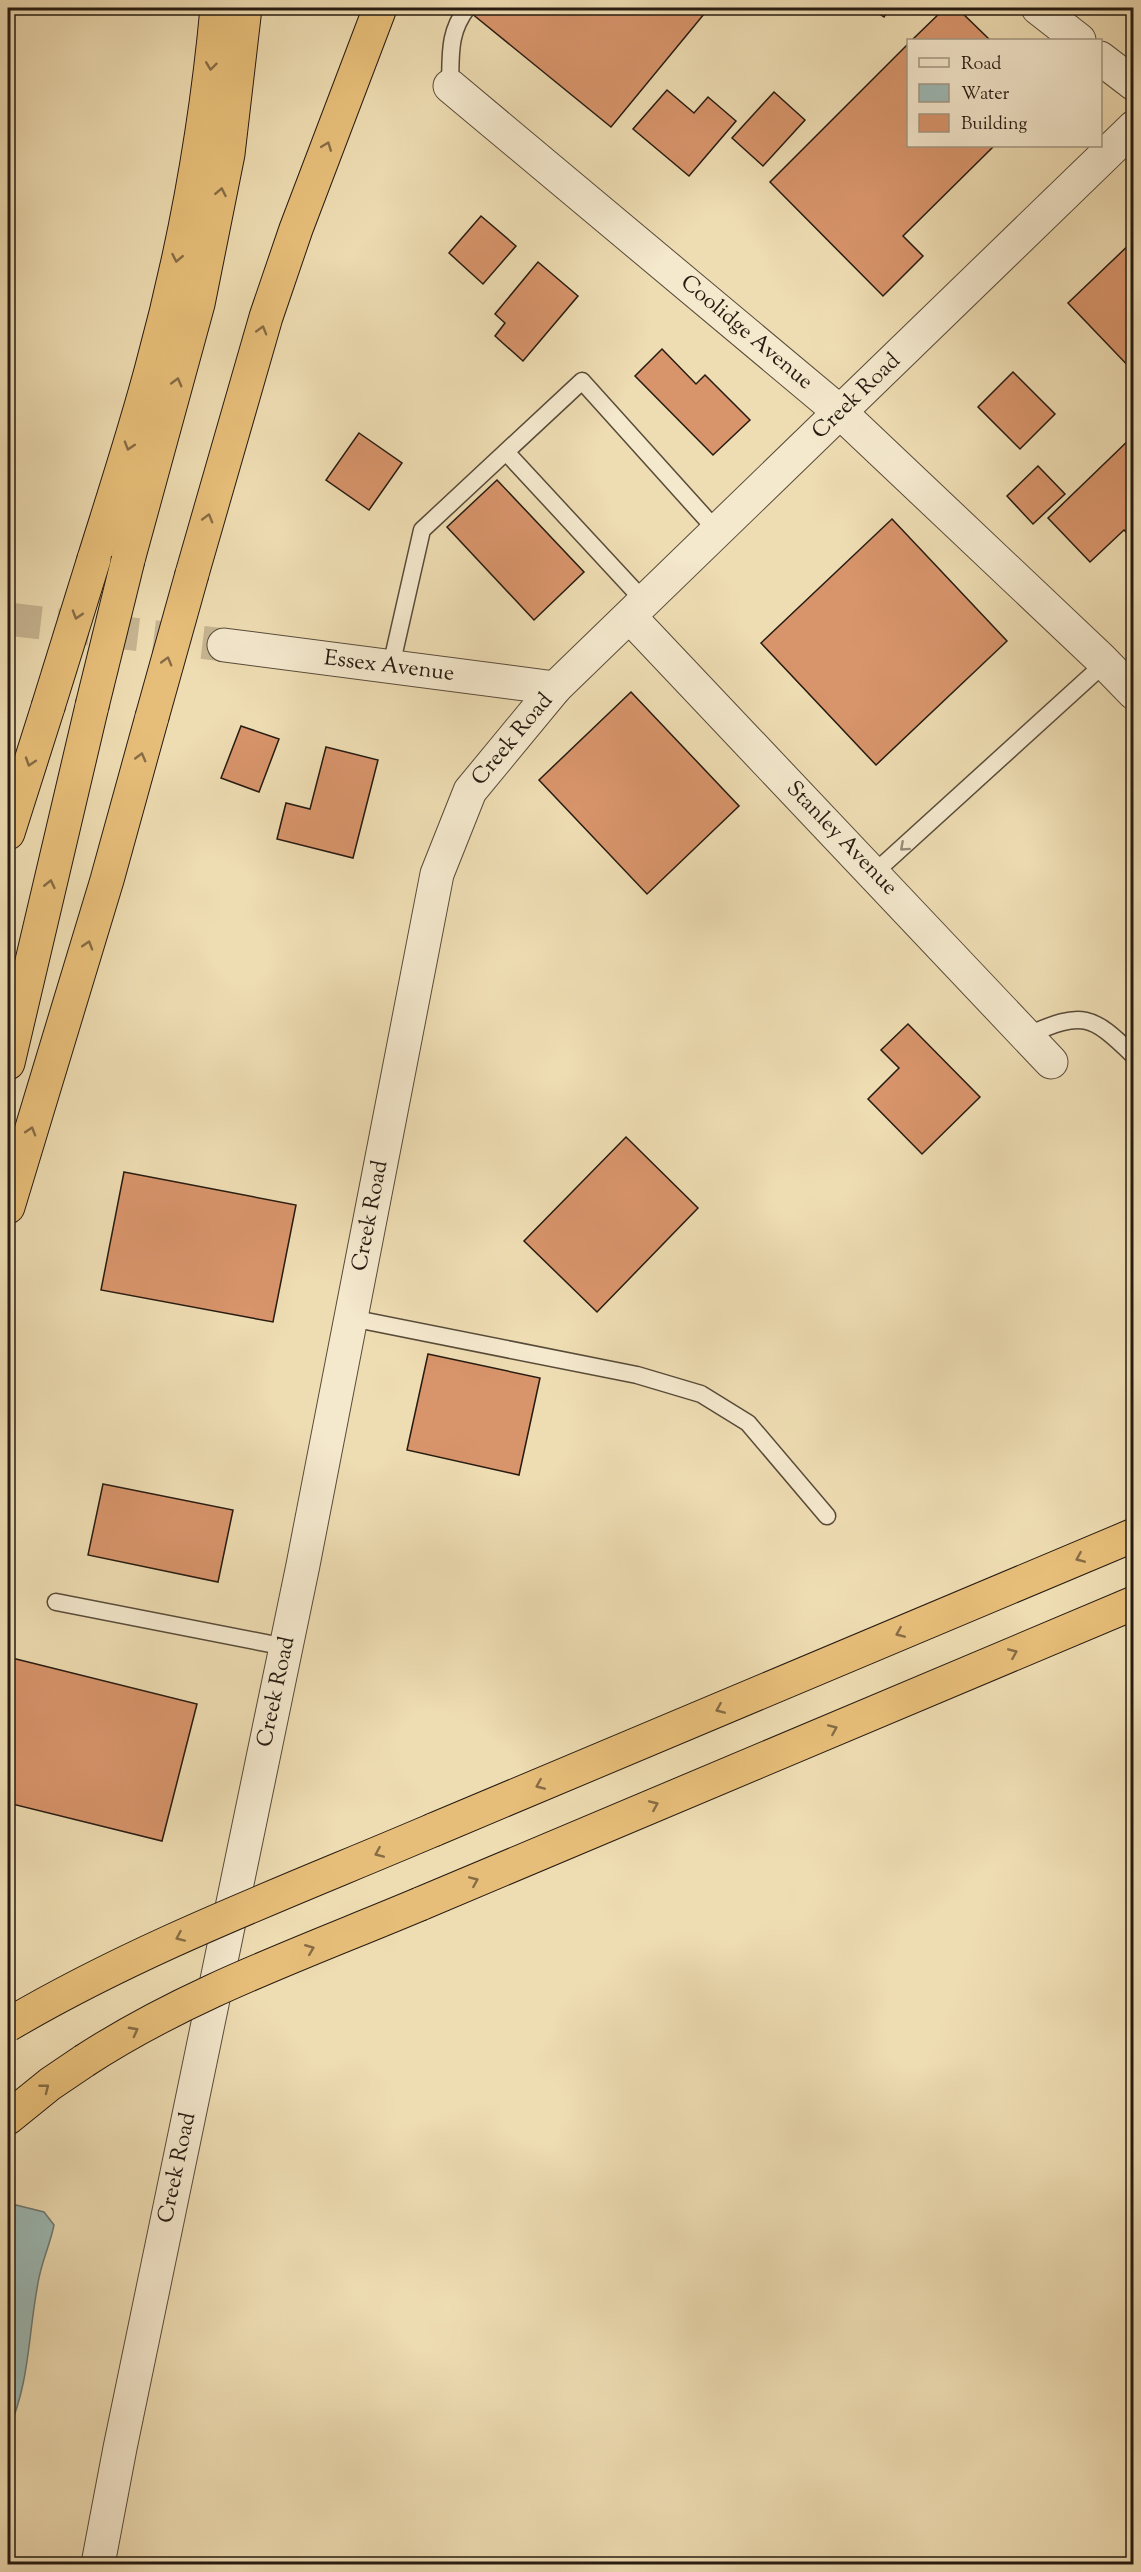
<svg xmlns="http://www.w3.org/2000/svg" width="1141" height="2572" font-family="'Sorts Mill Goudy',serif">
	<rect width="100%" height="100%" fill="#eedcb2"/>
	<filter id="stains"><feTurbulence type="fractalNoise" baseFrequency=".00333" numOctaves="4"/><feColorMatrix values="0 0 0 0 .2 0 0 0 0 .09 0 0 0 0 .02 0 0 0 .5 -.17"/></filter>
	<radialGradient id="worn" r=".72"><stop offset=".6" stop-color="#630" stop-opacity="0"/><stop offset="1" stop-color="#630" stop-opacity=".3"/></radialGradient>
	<path fill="#9cb9b5" stroke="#6d7a73" stroke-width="1.5" d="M16 2205 44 2212 54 2225C50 2245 41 2263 38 2283 28 2335 30 2382 8 2431V2209Z"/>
	<g fill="#d8946b" stroke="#261b11" stroke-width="1.5">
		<polygon points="475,8 709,8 611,127 471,13"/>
		<polygon points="871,8 890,8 884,17"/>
		<polygon points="945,8 957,8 990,40 912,40"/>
		<polygon points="908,44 908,146 994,146 903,236 923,256 883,296 770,182"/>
		<polygon points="667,90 694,113 708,97 736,121 689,176 633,129"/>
		<polygon points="774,92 805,120 763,166 732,138"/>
		<polygon points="481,216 516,246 483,284 449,253"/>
		<polygon points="1134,240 1134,372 1068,303"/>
		<polygon points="538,262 578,296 523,361 495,336 505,323 495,314"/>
		<polygon points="662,349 696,384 705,375 750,420 713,455 635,376"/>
		<polygon points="1013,372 1055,414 1020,449 978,407"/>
		<polygon points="359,433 402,463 369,510 326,480"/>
		<polygon points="1134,435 1134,540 1124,530 1090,562 1048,518"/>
		<polygon points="1038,466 1065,494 1033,524 1007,496"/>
		<polygon points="497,480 584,572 534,620 447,527"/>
		<polygon points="892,519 1007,641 876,765 761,643"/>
		<polygon points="631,692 739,806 647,894 539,780"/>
		<polygon points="241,726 279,739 259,792 221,778"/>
		<polygon points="326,747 378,760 353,858 277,839 286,803 310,809"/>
		<polygon points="908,1024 980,1097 922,1154 868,1099 899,1068 881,1050"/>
		<polygon points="626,1137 698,1208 597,1312 524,1241"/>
		<polygon points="124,1172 296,1205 273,1322 101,1290"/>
		<polygon points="428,1354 540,1378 519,1475 407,1450"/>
		<polygon points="103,1484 233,1510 218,1582 88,1555"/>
		<polygon points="8,1657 197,1704 162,1841 8,1803"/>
	</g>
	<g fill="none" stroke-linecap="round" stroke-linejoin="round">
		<polyline stroke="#c6b592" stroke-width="33" stroke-dasharray="33 16" stroke-linecap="butt" points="8,619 224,645"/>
		<defs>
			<g id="service">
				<path d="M450 86C451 55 448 33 467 8"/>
				<polyline points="506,452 645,602"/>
				<polyline points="391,666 422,530 582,381 718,532"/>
				<polyline points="874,873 1105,663"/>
				<path d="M1028 1035C1083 1011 1091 1014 1134 1056"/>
				<polyline points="351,1318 637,1375 701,1394 748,1423 827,1516"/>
				<polyline points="56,1602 286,1647"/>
			</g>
			<g id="minor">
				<polyline points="1038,8 1079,40"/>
				<polyline points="1100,58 1134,84"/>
				<polyline points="450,86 841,413 1101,659 1134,693"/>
				<polyline points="630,617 1051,1062"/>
				<polyline points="224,645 555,688"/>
			</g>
			<polyline id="tertiary" points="98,2564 120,2448 303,1565 437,874 470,791 555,688 1134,127"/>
			<g id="motorway">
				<path d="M94 559C114 495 135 431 152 367 184 250 206 128 217 8"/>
				<polyline points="128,560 198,304 228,154 245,8"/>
				<polyline points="192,574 266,317 296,229 380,8"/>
				<polyline points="8,833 48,707"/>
				<polyline points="8,1063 92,706"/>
				<polyline points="8,1207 107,880 152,717"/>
				<polyline points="433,1830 1134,1535"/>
				<polyline points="420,1904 1134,1603"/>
				<polyline points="8,2118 50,2084 84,2061"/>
			</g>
		</defs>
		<use href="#service" stroke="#584b39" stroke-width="19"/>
		<use href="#minor" stroke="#584b39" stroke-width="35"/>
		<use href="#tertiary" stroke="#584b39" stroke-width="35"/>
		<use href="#motorway" stroke="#261b11" stroke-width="35"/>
		<use href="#service" stroke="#f4e8cd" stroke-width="16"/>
		<use href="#minor" stroke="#f4e8cd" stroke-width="33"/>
		<use href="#tertiary" stroke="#f4e8cd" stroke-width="33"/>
		<use href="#motorway" stroke="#e7be79" stroke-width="33"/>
		<defs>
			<g id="motorway-bridge">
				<polyline points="92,706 128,560"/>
				<polyline points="48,707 94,559"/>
				<polyline points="152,717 192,574"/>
				<path d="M8 2025C142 1946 290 1891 433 1830"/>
				<path d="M84 2061C188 1993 306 1952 420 1904"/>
			</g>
		</defs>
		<use href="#motorway-bridge" stroke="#261b11" stroke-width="35" stroke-linecap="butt"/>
		<use href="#motorway-bridge" stroke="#e7be79" stroke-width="33"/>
	</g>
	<defs><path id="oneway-chevron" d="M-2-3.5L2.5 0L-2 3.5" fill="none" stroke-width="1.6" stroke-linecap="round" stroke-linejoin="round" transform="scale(1.5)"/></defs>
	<g stroke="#866c45">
		<use href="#oneway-chevron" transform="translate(211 66) rotate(97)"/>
		<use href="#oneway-chevron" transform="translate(327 146) rotate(-69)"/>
		<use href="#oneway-chevron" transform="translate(221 192) rotate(-79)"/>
		<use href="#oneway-chevron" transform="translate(177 258) rotate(101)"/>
		<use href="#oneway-chevron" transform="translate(262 330) rotate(-74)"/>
		<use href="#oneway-chevron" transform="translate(177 382) rotate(-75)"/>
		<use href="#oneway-chevron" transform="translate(129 446) rotate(107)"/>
		<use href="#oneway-chevron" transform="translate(208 518) rotate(-74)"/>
		<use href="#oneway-chevron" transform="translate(77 615) rotate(107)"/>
		<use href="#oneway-chevron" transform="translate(167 661) rotate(-74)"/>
		<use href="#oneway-chevron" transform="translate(141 757) rotate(-75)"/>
		<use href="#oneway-chevron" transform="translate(30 762) rotate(108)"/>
		<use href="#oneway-chevron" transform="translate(50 884) rotate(-77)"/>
		<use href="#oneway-chevron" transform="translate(88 945) rotate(-73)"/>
		<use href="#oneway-chevron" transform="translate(31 1131) rotate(-73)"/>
		<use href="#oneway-chevron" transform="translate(1080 1558) rotate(157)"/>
		<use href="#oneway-chevron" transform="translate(900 1633) rotate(157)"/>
		<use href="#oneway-chevron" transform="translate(1013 1653) rotate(-23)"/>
		<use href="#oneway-chevron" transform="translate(720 1709) rotate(157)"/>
		<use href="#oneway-chevron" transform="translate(833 1729) rotate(-23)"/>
		<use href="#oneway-chevron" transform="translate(540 1785) rotate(157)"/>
		<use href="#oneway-chevron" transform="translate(654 1805) rotate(-23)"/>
		<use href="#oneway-chevron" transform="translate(379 1853) rotate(157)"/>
		<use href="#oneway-chevron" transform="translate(474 1881) rotate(-23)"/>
		<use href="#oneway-chevron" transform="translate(180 1937) rotate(156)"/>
		<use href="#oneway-chevron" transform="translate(310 1949) rotate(-22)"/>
		<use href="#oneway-chevron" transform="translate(134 2031) rotate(-28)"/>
		<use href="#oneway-chevron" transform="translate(45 2088) rotate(-38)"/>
	</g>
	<use stroke="#978c78" href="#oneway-chevron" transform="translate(904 847) rotate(138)"/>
	<g text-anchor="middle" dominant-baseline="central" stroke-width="4.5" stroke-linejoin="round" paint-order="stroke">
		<g font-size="22" fill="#261b11" stroke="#f4e8cd">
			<text transform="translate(746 333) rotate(40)">Coolidge Avenue</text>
			<text transform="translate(857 397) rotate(-44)">Creek Road</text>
			<text transform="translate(389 667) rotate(7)">Essex Avenue</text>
			<text transform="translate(513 740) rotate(-50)">Creek Road</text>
			<text transform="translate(841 839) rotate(46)">Stanley Avenue</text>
			<text transform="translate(371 1216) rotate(-79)">Creek Road</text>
			<text transform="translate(277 1692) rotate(-78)">Creek Road</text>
			<text transform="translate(178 2168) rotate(-78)">Creek Road</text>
		</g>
	</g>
	<rect width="1141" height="2572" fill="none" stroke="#eedcb2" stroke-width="30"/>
	<rect x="9" y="9" width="1123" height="2554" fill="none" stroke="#261b11" stroke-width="3"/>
	<rect x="15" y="15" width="1111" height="2542" fill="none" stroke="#261b11" stroke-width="1.5"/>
	<rect x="907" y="39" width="195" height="108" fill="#f4e8cd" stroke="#a29682" stroke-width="1.5"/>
	<rect x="919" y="58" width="30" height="9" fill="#f4e8cd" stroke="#a29682" stroke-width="1.5"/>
	<text x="961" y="69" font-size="18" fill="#261b11">Road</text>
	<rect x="919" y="84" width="30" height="18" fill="#9cb9b5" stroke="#a29682" stroke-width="1.5"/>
	<text x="961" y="99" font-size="18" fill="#261b11">Water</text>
	<rect x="919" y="114" width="30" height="18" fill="#d8946b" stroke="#a29682" stroke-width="1.5"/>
	<text x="961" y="129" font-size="18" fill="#261b11">Building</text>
	<rect width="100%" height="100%" filter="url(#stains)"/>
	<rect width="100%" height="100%" fill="url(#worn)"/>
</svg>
